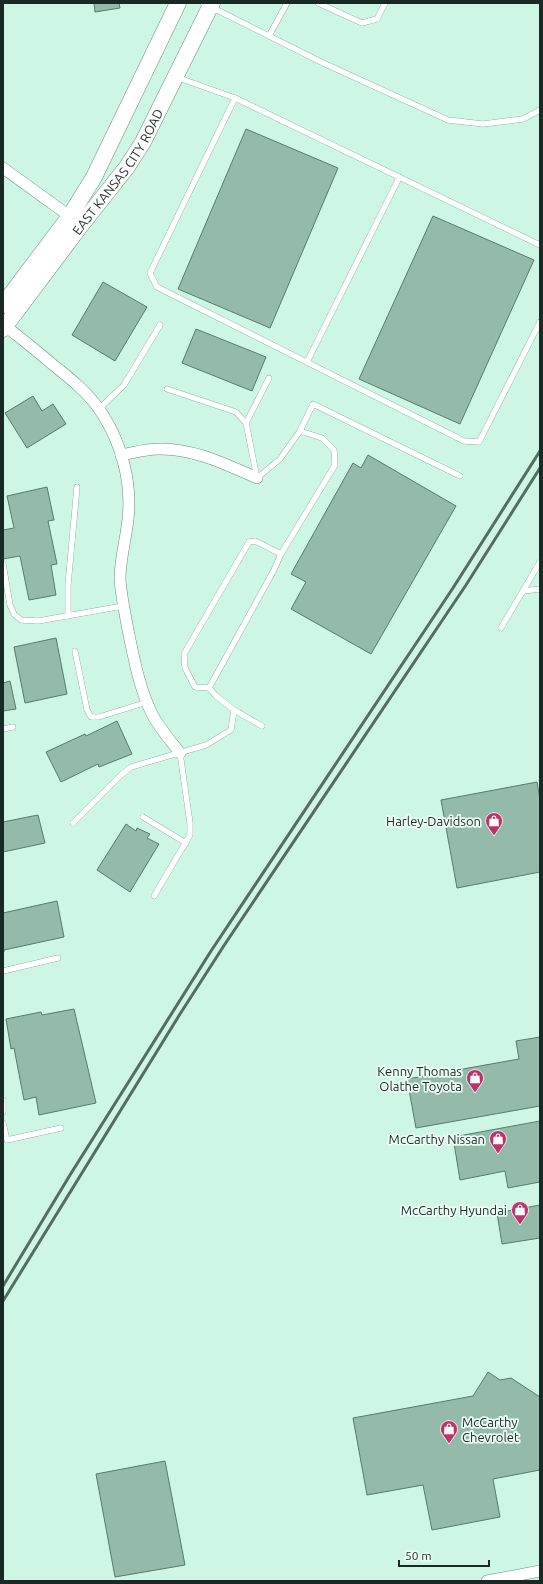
<svg xmlns="http://www.w3.org/2000/svg" width="543" height="1584" font-family="Ubuntu,sans-serif">
	<rect width="100%" height="100%" fill="#cef6e4"/>
	<g fill="#94bbaa" stroke="#567b6b">
		<polygon points="94,3 119,3 120,8 95,12"/>
		<polygon points="246,129 338,168 270,328 178,289"/>
		<polygon points="433,216 534,260 460,424 359,379"/>
		<polygon points="103,282 147,307 115,361 72,335"/>
		<polygon points="196,329 266,357 252,391 182,363"/>
		<polygon points="33,396 42,411 53,404 66,424 27,448 5,413"/>
		<polygon points="368,455 456,506 371,654 291,609 306,582 291,574 353,463 361,468"/>
		<polygon points="47,487 54,520 48,521 57,564 51,565 56,595 29,600 20,556 3,559 3,530 14,528 7,496"/>
		<polygon points="56,638 67,694 25,703 14,647"/>
		<polygon points="10,681 16,709 3,711 3,683"/>
		<polygon points="117,721 132,754 99,767 98,764 61,782 46,752 85,734 86,736"/>
		<polygon points="537,782 540,799 540,872 457,888 441,800"/>
		<polygon points="38,815 45,843 3,852 3,822"/>
		<polygon points="126,824 136,831 137,828 150,834 147,838 159,844 130,892 97,870"/>
		<polygon points="57,901 64,937 4,950 4,952 3,952 3,913"/>
		<polygon points="74,1009 96,1103 39,1115 36,1097 24,1100 14,1048 11,1049 6,1019 41,1012 42,1015"/>
		<polygon points="540,1037 540,1106 416,1128 407,1079 519,1059 516,1041"/>
		<polygon points="540,1121 540,1182 508,1188 505,1171 460,1180 453,1137"/>
		<polygon points="540,1205 540,1238 502,1244 497,1213"/>
		<polygon points="488,1372 500,1380 511,1378 540,1397 540,1470 493,1479 500,1517 432,1530 423,1485 367,1495 353,1418 473,1396"/>
		<polygon points="165,1461 185,1565 115,1577 96,1474"/>
	</g>
	<g fill="none" stroke-linecap="round" stroke-linejoin="round">
		<defs>
			<g id="service">
				<polyline points="203,3 321,62 448,120 483,124 523,119 540,110"/>
				<polyline points="318,3 362,23 377,19 385,3"/>
				<polyline points="269,36 287,3"/>
				<polyline points="176,77 235,98 540,245"/>
				<polyline points="235,98 150,273 157,287 464,441 479,442 540,322"/>
				<polyline points="307,362 399,178"/>
				<polyline points="99,409 124,385 160,325"/>
				<polyline points="246,423 269,378"/>
				<polyline points="300,431 313,404 460,476"/>
				<polyline points="3,564 10,605 14,614 21,620 38,621 123,606"/>
				<polyline points="523,591 540,589"/>
				<polyline points="68,616 68,585 77,487"/>
				<polyline points="501,628 540,562"/>
				<polyline points="75,651 87,710 91,717 99,717 147,702"/>
				<polyline points="209,688 195,687 185,668 184,654 249,542 255,541 281,554"/>
				<polyline points="234,710 262,726"/>
				<polyline points="3,729 13,727"/>
				<polyline points="143,817 186,843"/>
				<polyline points="73,823 121,775 131,767 206,745 231,730 234,710 215,695 209,688 274,570 281,554 335,465 334,450 322,438 300,431 280,459 257,478 246,423 236,412 167,389"/>
				<polyline points="154,896 190,835 190,823 180,753"/>
				<polyline points="3,971 58,958"/>
				<polyline points="3,1100 3,1112"/>
				<polyline points="3,1123 7,1140 61,1128"/>
			</g>
			<g id="minor">
				<polyline points="3,168 75,220"/>
				<path d="M3 324C19 337 36 350 52 364 71 379 90 394 103 415 122 445 132 483 128 519 126 539 120 559 120 579 121 596 125 613 128 630 134 659 139 687 152 714 159 728 171 741 180 753"/>
				<path d="M121 455C133 453 145 449 158 449 193 448 225 464 257 478"/>
				<polyline points="487,1581 540,1571"/>
			</g>
			<g id="secondary">
				<polyline points="3,305 70,216 94,177 178,3"/>
				<path id="s1" d="M3 329 81 225 127 167 143 142 212 3"/>
			</g>
		</defs>
		<use href="#service" stroke="#698f7e" stroke-width="6"/>
		<use href="#minor" stroke="#698f7e" stroke-width="12"/>
		<use href="#secondary" stroke="#698f7e" stroke-width="17"/>
		<use href="#service" stroke="#fff" stroke-width="5.5"/>
		<use href="#minor" stroke="#fff" stroke-width="11"/>
		<use href="#secondary" stroke="#fff" stroke-width="16"/>
		<g stroke="#556c62" stroke-width="3">
			<polyline points="3,1286 70,1175 211,951 453,588 540,451"/>
			<polyline points="3,1301 180,1014 225,944 466,585 540,468"/>
		</g>
	</g>
	<defs>
		<symbol id="shop-pin" viewBox="-11 -11 22 30"><path d="M0 17L-7.5 6A9.5 9.5 0 1 1 7.5 6Z" fill="#bd326a" stroke="#edfdf6"/><path d="M-5-2.5h2.3a2.7 3.5 0 0 1 5.4 0H5L5.5 6h-11ZM-1.5-2.5h3a1.5 2.3 0 0 0-3 0Z" fill="#fff"/></symbol>
	</defs>
	<g fill-rule="evenodd">
		<use href="#shop-pin" x="484" y="811" width="20" height="27"/>
		<use href="#shop-pin" x="465" y="1068" width="20" height="27"/>
		<use href="#shop-pin" x="488" y="1129" width="20" height="27"/>
		<use href="#shop-pin" x="510" y="1200" width="20" height="27"/>
		<use href="#shop-pin" x="439" y="1419" width="20" height="27"/>
	</g>
	<g text-anchor="middle" dominant-baseline="central" stroke-width="3.5" stroke-linejoin="round" paint-order="stroke">
		<g font-size="13" fill="#1a2923" stroke="#edfdf6">
			<text stroke="none"><textPath href="#s1" startOffset="195">EAST KANSAS CITY ROAD</textPath></text>
		</g>
		<g font-size="13" fill="#1a2923" stroke="#edfdf6" text-anchor="end">
			<text x="481" y="821">Harley-Davidson</text>
			<text x="462" y="1071">Kenny Thomas<tspan x="462" dy="15">Olathe Toyota</tspan></text>
			<text x="485" y="1139">McCarthy Nissan</text>
			<text x="507" y="1210">McCarthy Hyundai</text>
			<text x="462" y="1422" text-anchor="start">McCarthy<tspan x="462" dy="15">Chevrolet</tspan></text>
		</g>
	</g>
	<rect width="543" height="1584" fill="none" stroke="#1a2923" stroke-width="8"/>
	<path d="M399 1560v6h90v-6" fill="none" stroke="#1a2923" stroke-width="2"/>
	<text x="405" y="1560" font-size="12" fill="#1a2923" stroke="#edfdf6" stroke-width="3" paint-order="stroke">50 m</text>
</svg>
